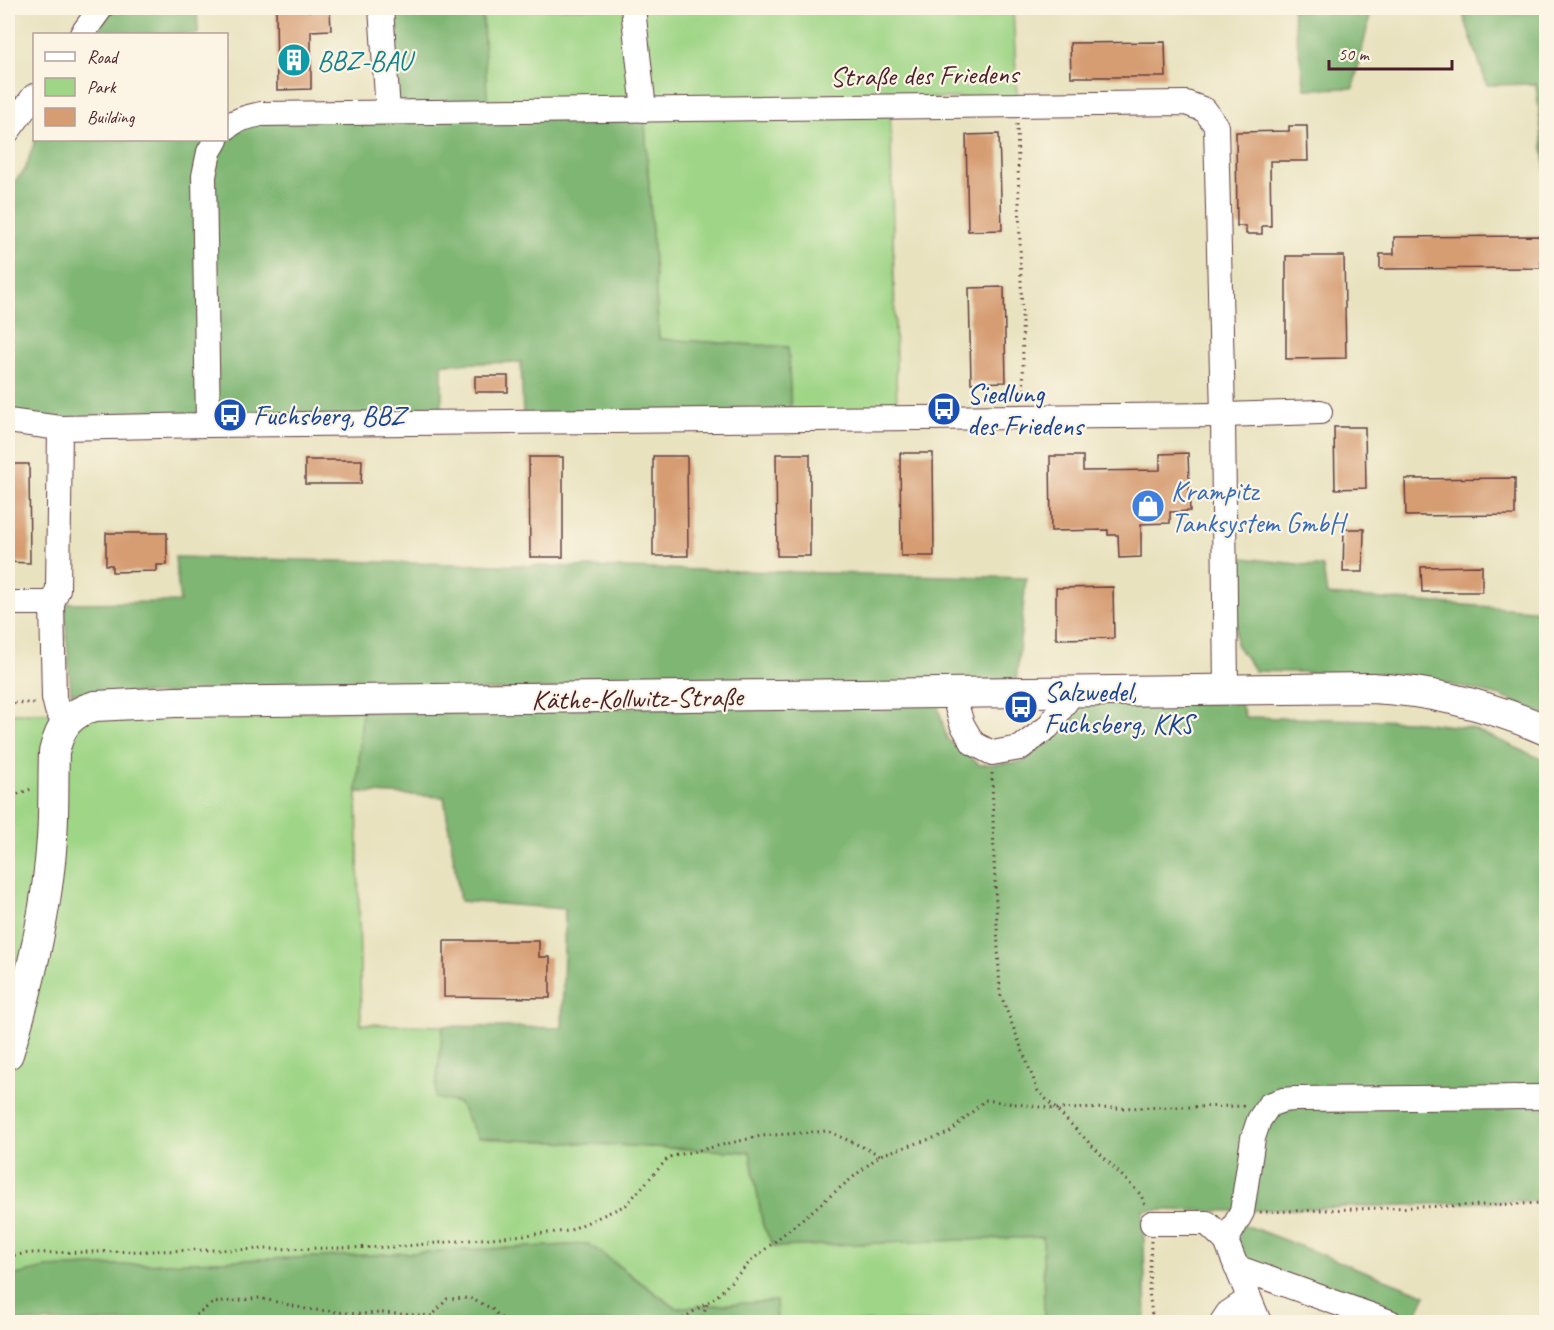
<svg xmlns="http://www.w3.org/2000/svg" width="1554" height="1330" font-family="Caveat,sans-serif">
	<rect width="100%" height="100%" fill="#fcf5e5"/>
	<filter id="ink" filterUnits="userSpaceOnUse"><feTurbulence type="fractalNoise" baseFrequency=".0167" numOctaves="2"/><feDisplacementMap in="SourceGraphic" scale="12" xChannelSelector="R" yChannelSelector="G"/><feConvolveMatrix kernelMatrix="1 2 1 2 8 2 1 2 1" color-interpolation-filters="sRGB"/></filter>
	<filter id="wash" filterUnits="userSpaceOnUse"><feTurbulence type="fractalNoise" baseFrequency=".008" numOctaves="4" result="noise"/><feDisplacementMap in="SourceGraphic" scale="24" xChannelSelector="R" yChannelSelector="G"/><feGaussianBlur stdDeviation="1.35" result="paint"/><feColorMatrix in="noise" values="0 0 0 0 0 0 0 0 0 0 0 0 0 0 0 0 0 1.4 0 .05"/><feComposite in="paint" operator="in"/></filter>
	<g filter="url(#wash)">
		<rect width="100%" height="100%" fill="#e8e2bf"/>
		<g fill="#9fd586" stroke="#747a58" stroke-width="1.5">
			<polygon points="482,8 1013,8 1017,98 890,98 897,414 791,415 788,347 659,339 644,110 488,111"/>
			<polygon points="362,711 357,792 361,1024 443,1026 435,1098 459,1103 478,1138 750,1152 763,1226 774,1247 1043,1237 1044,1322 777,1322 776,1301 676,1308 589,1244 369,1255 46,1268 8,1277 8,713"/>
		</g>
		<g fill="#7fb673" stroke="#646a4f" stroke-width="1.5">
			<polygon points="112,8 197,8 198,34 94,34"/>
			<polygon points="381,8 482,8 488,111 644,110 659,339 788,347 791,415 523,415 521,362 442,364 442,416 59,423 8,415 8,189 25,170 35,140 226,140 227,115 387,111"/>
			<polygon points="1292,8 1372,8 1353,88 1305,89"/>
			<polygon points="1461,8 1546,8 1546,174 1536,84 1487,85"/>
			<polygon points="175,557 1026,578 1016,684 188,694 71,693 64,603 180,602"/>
			<polygon points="1235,557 1323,567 1327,595 1546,611 1546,716 1501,696 1407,675 1255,671 1236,644"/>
			<polygon points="1076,701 1240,702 1245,717 1409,721 1471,728 1546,761 1546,1200 1239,1211 1143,1210 1146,1322 1044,1322 1043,1237 774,1247 763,1226 750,1152 478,1138 459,1103 435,1098 443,1026 562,1028 565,909 460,901 444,797 357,792 362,711 937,703 947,739 980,765 1023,762 1052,739"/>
			<polygon points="1240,1223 1426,1295 1413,1322 1409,1322 1243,1267 1231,1240"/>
			<polygon points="589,1244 675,1308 776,1301 777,1322 8,1322 8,1277 46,1268 369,1255"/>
		</g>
		<g id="blocks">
			<g fill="#d69c72">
				<polygon points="276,8 309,8 309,11 330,11 331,30 311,31 311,89 277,90"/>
				<polygon points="1165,42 1166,77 1071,77 1070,43"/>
				<polygon points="1289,126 1307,126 1308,161 1270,161 1271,226 1262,226 1262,234 1246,234 1246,226 1237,226 1236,132 1289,131"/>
				<polygon points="999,134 1002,230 968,231 966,135"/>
				<polygon points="1541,236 1541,268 1380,269 1380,254 1394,254 1394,237"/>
				<polygon points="1286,256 1344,256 1346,358 1286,359"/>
				<polygon points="1004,287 1006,382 971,383 969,288"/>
				<rect x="475" y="376" width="33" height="16"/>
				<polygon points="1334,427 1365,427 1366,488 1335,489"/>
				<polygon points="900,453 933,453 934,556 901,556"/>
				<polygon points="1188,453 1190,511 1170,512 1170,523 1141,524 1141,557 1119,558 1118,535 1108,535 1108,530 1051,531 1050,456 1083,456 1083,471 1160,470 1160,454"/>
				<polygon points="776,454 810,454 810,556 777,556"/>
				<polygon points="653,456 687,456 688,556 653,556"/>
				<polygon points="529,457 563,457 563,557 530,557"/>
				<polygon points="305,460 362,460 361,484 305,484"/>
				<polygon points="8,464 29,464 30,563 8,562"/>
				<polygon points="1515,478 1515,515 1406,516 1405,479"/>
				<polygon points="1344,529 1364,529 1363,572 1343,572"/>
				<polygon points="106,533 167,533 167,565 157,565 157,571 112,572 112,565 106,565"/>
				<polygon points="1482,566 1482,592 1422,592 1421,567"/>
				<polygon points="1113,587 1114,638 1056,639 1056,588"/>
				<polygon points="444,941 539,941 539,957 550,957 550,998 444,997"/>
			</g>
		</g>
	</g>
	<g filter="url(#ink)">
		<use href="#blocks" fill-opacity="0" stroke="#623c41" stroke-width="1.5"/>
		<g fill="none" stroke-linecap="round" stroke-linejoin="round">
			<defs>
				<g id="minor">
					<polyline points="381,8 388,111"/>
					<polyline points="633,8 644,110"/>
					<polyline points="82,34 101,8"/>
					<path d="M226 128C236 119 249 117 261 114L1186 103 1205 110 1216 126 1223 415 1226 691"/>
					<polyline points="8,131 34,96"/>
					<polyline points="8,421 60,428 208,425 1223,415 1320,412"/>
					<polyline points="208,425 204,176 209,152 216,140"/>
					<polyline points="60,428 58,589 52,603 54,698 57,710 61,717 67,722"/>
					<polyline points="8,603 52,603"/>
					<polyline points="953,694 962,724 973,743 992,753 1020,748 1048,727 1072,693"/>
					<polyline points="1152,1223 1207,1223 1226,1241 1259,1322"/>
					<polyline points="1226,1241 1242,1212 1253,1138 1259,1120 1269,1105 1283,1100 1294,1099 1546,1097"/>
					<polyline points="1236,1267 1390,1322"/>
					<polyline points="1222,1322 1228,1313 1249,1299"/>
				</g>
				<path id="major" d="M8 1054C30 984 47 913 52 839 54 810 53 781 54 752 60 727 69 713 95 706L175 702 1372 688C1433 691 1491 706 1546 730"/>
			</defs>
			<use href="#minor" stroke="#623c41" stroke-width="26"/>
			<use href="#major" stroke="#623c41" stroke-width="32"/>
			<g stroke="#623c41" stroke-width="3" stroke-dasharray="1.5 4.5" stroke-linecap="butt">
				<polyline points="1017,124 1024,399"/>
				<polyline points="8,703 35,703"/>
				<polyline points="992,773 994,859 1000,993 1038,1091 1141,1195 1145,1205"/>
				<polyline points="8,808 13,796 31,789"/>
				<polyline points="1260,1212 1546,1203"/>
				<polyline points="1151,1241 1149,1291 1153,1322"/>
				<polyline points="8,1256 30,1253 394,1247 568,1231 626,1205 669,1157 761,1136 828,1131 880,1155"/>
				<polyline points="186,1322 213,1303 260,1298 306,1309 358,1314 383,1313 432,1316 447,1299 469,1298 491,1308 505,1322"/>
				<polyline points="678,1322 718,1295 751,1261 880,1155 949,1133 985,1100 1056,1109 1246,1106"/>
				<polyline points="707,1322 703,1316 707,1304"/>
			</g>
			<use href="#minor" stroke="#fff" stroke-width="24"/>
			<use href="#major" stroke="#fff" stroke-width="30"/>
		</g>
	</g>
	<defs>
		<symbol id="building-disc" viewBox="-11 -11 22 22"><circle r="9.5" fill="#0f9aa8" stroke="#fcf5e5"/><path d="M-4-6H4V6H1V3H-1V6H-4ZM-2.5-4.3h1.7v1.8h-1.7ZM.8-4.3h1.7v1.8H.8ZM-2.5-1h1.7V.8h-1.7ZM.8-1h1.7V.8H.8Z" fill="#fff"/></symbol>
		<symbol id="bus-disc" viewBox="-11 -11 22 22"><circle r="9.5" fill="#1a4fb4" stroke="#fcf5e5"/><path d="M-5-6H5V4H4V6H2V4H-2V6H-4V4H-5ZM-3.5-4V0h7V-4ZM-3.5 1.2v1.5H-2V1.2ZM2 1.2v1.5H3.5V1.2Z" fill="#fff"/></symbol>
		<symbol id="shop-disc" viewBox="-11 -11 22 22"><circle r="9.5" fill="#3f7fe0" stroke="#fcf5e5"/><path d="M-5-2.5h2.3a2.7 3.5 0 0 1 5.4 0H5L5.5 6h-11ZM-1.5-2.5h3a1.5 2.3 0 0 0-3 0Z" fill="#fff"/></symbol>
	</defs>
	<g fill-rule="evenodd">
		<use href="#building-disc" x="275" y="41" width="38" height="38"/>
		<use href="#bus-disc" x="925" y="390" width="38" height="38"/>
		<use href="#bus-disc" x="211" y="396" width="38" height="38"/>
		<use href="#shop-disc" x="1129" y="487" width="38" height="38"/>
		<use href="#bus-disc" x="1002" y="688" width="38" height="38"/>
	</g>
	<g text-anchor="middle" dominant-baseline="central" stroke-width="4.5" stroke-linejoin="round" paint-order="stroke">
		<g font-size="28" fill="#0d838f" stroke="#fcf5e5" text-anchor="start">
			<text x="317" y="60">BBZ-BAU</text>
		</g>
		<g font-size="28" fill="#4a1f2b" stroke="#fcf5e5">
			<text transform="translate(924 75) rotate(-1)">Straße des Friedens</text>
			<text transform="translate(637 698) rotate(-1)">Käthe-Kollwitz-Straße</text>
		</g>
		<g font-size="28" fill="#164399" stroke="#fcf5e5" text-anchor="start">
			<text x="967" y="393">Siedlung<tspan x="967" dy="32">des Friedens</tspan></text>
			<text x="253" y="415">Fuchsberg, BBZ</text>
			<text x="1044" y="691">Salzwedel,<tspan x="1044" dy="32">Fuchsberg, KKS</tspan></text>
		</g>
		<g font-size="28" fill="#366cbe" stroke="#fcf5e5" text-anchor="start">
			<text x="1171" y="490">Krampitz<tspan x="1171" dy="32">Tanksystem GmbH</tspan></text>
		</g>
	</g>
	<rect width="1554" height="1330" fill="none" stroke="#fcf5e5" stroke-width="30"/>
	<rect x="33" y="33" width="195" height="108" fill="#fcf5e5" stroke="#b59f9b" stroke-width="1.5"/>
	<rect x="45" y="52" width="30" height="9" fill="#ffffff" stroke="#b59f9b" stroke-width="1.5"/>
	<text x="87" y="63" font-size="18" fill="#4a1f2b">Road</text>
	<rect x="45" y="78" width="30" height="18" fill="#9fd586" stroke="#b59f9b" stroke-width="1.5"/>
	<text x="87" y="93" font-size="18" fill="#4a1f2b">Park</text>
	<rect x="45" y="108" width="30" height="18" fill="#d69c72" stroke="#b59f9b" stroke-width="1.5"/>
	<text x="87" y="123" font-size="18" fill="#4a1f2b">Building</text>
	<path d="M1329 60v9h123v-9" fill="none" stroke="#4a1f2b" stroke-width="3"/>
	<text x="1338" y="60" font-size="18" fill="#4a1f2b" stroke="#fcf5e5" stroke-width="4.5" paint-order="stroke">50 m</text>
</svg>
